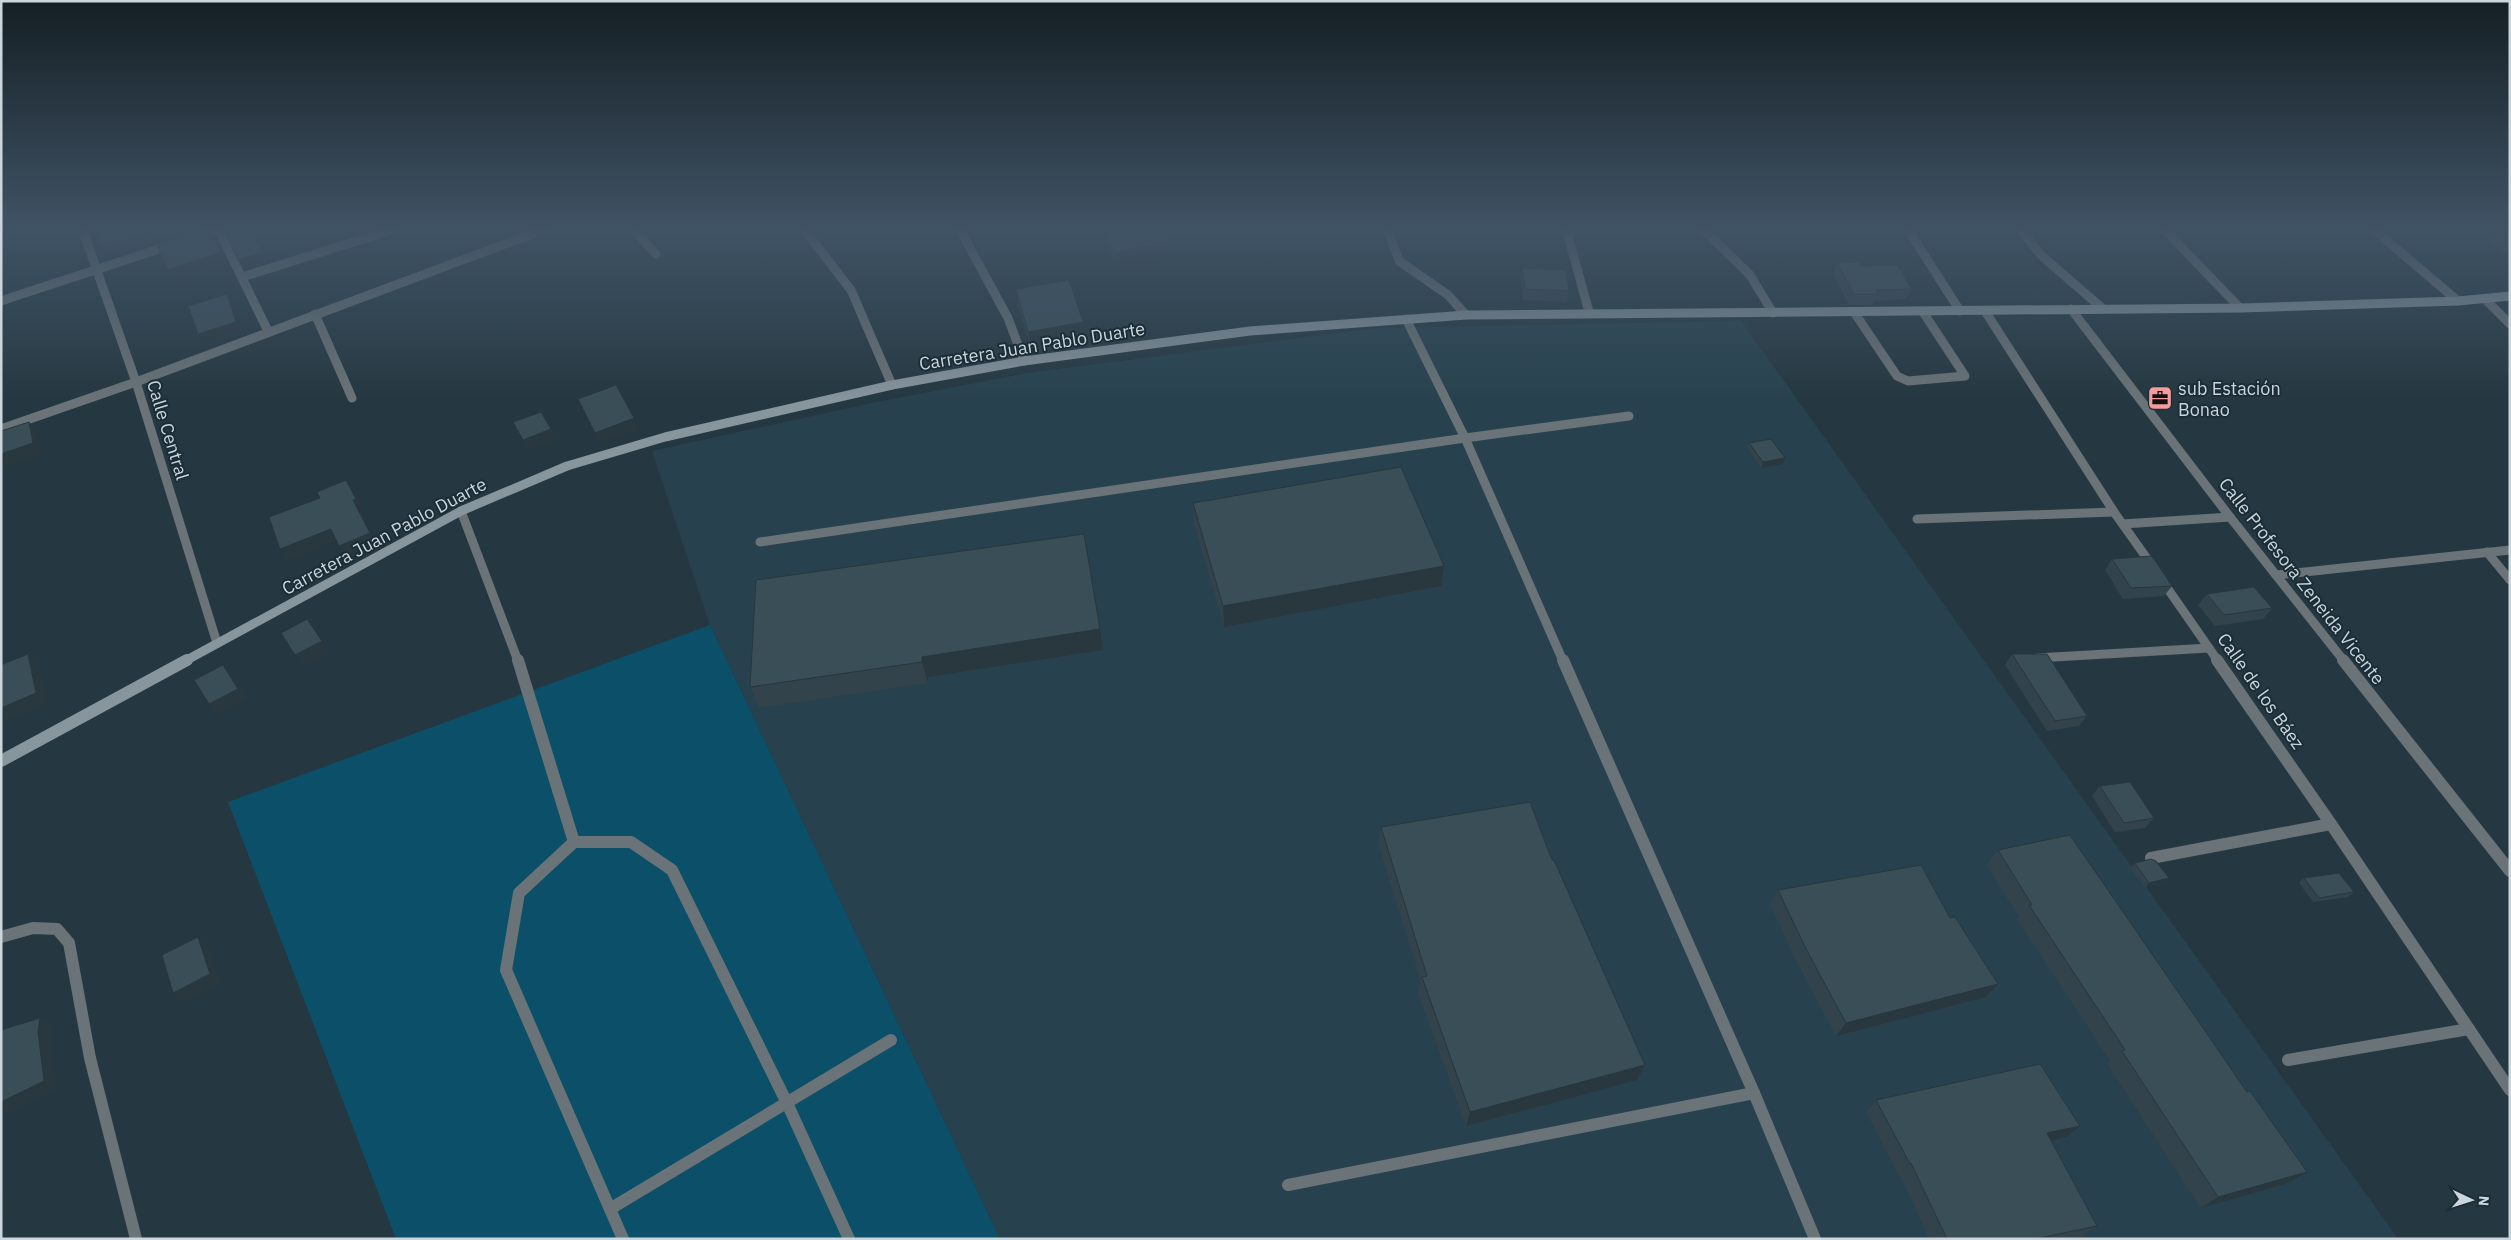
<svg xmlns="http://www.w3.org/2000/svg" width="2511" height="1240" font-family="'IBM Plex Sans',sans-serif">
	<rect width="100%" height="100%" fill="#253841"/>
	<polygon fill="#27424e" points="1741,321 2398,1239 1000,1239 710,625 652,451 872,403 1027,373 1378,328"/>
	<polygon fill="#0c4f69" points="710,625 1000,1239 396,1239 228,802"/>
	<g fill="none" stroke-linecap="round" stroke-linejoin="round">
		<g stroke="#6a7377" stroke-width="9">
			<polyline points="1387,228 1399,261 1448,295 1466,315"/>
			<polyline points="1854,312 1897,376 1908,381 1965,376 1923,312"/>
		</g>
		<g stroke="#6a7377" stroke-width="9">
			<polyline points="82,228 136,382 217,643"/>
			<polyline points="632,228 656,254"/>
			<polyline points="803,228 851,290 892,385"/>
			<polyline points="959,228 1008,318 1024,361"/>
			<polyline points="1566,228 1589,312"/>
			<polyline points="1702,228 1750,275 1773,313"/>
			<polyline points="1907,228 1960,311"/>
			<polyline points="2019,228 2042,256 2102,308"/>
			<polyline points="2163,228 2240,308"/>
			<polyline points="2372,228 2458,301"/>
			<polyline points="219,231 268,331"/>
			<polyline points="199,236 226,228"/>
			<polyline points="242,277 398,228"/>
			<polyline points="2485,299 2510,324"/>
			<polyline points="1,301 171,245"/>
			<polyline points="1985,311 2114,512 2153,567"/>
			<polyline points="315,314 352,398"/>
			<polyline points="1406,319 1465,438 1563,661"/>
			<polyline points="1,429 136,382 548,228"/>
			<polyline points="461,511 518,661"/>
			<polyline points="1917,519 2114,512"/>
			<polyline points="2123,524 2230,517"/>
			<polyline points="760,542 1465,438 1629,416"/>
			<polyline points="2487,552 2510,580"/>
			<polyline points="2276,575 2510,550"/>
			<polyline points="2161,579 2218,661"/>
			<polyline points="2037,658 2209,648"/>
		</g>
		<g stroke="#6a7377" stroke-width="12">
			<polyline points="518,660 574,842 519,893 506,970 623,1239"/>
			<polyline points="1563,660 1754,1093 1815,1239"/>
			<polyline points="2217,660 2331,824 2510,1090"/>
			<polyline points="574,842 631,842 672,870 787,1103 849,1239"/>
			<polyline points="2151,858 2331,824"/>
			<polyline points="1,937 33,928 57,929 69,943 90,1058 136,1239"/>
			<polyline points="2288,1060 2469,1029"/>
			<polyline points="1288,1185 1754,1093"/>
			<polyline points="610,1209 891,1040"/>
		</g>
		<polyline stroke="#6a7377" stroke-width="9" points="2071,309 2230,517 2344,661"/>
		<polyline stroke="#6a7377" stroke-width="12" points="2343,660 2510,871"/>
		<polyline stroke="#87959d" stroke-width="9" points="185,661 461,511 567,466 665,437 892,385 1024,361 1250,331 1466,315 2240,308 2458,301 2510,296"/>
		<polyline stroke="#87959d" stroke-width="12" points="1,761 187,660"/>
	</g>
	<g fill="#32434c">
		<polygon points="2502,228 2510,228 2510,257 2491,242"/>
		<polygon points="1105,229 1169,243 1169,254 1115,263 1106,239"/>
		<polygon points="1837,263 1862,266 1911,289 1906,299 1875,301 1873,305 1849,305 1833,274"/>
		<polygon points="1522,268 1569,291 1567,302 1523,300 1521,279"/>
		<polygon points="1016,289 1085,338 1031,348 1018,305"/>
		<polygon points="1749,443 1785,458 1783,464 1761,468 1747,448"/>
		<polygon points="1193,503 1441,586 1224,627 1194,524"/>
		<polygon points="2112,559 2172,586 2164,596 2123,599 2105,570"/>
		<polygon points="2207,594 2272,608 2263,619 2215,626 2198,605"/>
		<polygon points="1100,629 1103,650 928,677 928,683 759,708 750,687"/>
		<polygon points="2012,654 2087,716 2079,726 2047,731 2005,665"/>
		<polygon points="2100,786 2154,818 2145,828 2115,832 2092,796"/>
		<polygon points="1381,827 1552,860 1637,1080 1466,1126 1418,993 1421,981 1378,844"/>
		<polygon points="1998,850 2288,1183 2201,1208 2107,1064 2110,1061 2017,919 2019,917 1986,865"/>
		<polygon points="2135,863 2169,878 2164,883 2145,888 2130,868"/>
		<polygon points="2304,878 2354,892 2348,897 2313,902 2299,883"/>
		<polygon points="1778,890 1986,997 1836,1036 1797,962 1770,904"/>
		<polygon points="1876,1100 2066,1137 2051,1141 2097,1226 2082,1237 2072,1239 1929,1239 1900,1175 1898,1175 1866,1112"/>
	</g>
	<g fill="#29373e">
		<polygon points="148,228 151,228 157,243 109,258 101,247"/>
		<polygon points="254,228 263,243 259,244 269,262 245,270 238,260 252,235"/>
		<polygon points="210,230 215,238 226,260 174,278 168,270"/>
		<polygon points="1169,243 1169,254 1115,263 1114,252"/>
		<polygon points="227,294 231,300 239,327 202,340 198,334"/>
		<polygon points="1083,322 1085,338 1031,348 1028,332"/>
		<polygon points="634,418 639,429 600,443 595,433"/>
		<polygon points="29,422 38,433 43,454 7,466 1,460 1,454"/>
		<polygon points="551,429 556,440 529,451 523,440"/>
		<polygon points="1785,458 1783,464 1761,468 1763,462"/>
		<polygon points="346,480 354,491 363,510 361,511 378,544 347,557 339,546"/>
		<polygon points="331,529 339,540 288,560 280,549"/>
		<polygon points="1444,566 1441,586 1224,627 1223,606"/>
		<polygon points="307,619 315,630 330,652 304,666 295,655"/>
		<polygon points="1100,629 1103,650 928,677 928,683 922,662 922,657"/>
		<polygon points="28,654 39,665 48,704 4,722 1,720 1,708"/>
		<polygon points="223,665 232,675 248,699 219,715 209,704"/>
		<polygon points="2169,878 2164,883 2145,888 2149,883"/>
		<polygon points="198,937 209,946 221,983 185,1002 173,993"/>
		<polygon points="1998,984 1986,997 1836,1036 1846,1023"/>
		<polygon points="40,1018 54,1026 51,1041 58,1089 1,1117 1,1102 38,1032"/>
		<polygon points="1645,1065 1637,1080 1466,1126 1470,1112"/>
		<polygon points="2080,1126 2066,1137 2033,1145 2047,1133"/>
		<polygon points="2307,1172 2288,1183 2201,1208 2218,1197"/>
		<polygon points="1,1187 6,1189 7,1221 1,1224"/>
	</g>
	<g fill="#3a4e58" stroke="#29373e">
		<polygon points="102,228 148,228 150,232 101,247 95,230"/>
		<polygon points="223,228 253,228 256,233 252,235 263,252 238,260"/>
		<polygon points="1107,228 1162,228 1169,243 1114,252 1105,229"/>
		<polygon points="210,230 221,252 168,270 157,246"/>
		<polygon points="1860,262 1862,266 1898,265 1911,289 1876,290 1878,294 1854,294 1837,263"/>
		<polygon points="1522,268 1566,270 1569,291 1525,289"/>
		<polygon points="1069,280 1083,322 1028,332 1016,289"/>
		<polygon points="227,294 236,322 198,334 188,306"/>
		<polygon points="616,385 634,418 595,433 578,399"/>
		<polygon points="541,412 551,429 523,440 513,422"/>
		<polygon points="29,422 33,443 1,454 1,431"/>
		<polygon points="1771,439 1785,458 1763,462 1749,443"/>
		<polygon points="1401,467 1444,566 1223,606 1193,503"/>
		<polygon points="346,480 356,499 353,500 370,533 339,546 331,529 280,549 269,517 320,498 317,492"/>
		<polygon points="1084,534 1100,629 922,657 922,662 750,687 756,580"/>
		<polygon points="2152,556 2172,586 2131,588 2112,559"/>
		<polygon points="2254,587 2272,608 2224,615 2207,594"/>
		<polygon points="307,619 322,641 295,655 281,633"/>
		<polygon points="28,654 36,693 1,708 1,665"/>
		<polygon points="2012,654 2047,654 2087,716 2055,721"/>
		<polygon points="223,665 238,689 209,704 194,680"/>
		<polygon points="2130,782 2154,818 2124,823 2100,786"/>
		<polygon points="1530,802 1552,860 1554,860 1645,1065 1470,1112 1422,977 1427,976 1381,827"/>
		<polygon points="2070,835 2247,1092 2250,1091 2307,1172 2218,1197 2122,1051 2125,1050 2029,905 2032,905 1998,850"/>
		<polygon points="2151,859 2156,861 2169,878 2149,883 2135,863"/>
		<polygon points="1921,865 1950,918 1955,917 1998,984 1846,1023 1806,949 1778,890"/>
		<polygon points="2339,873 2354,892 2319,898 2304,878"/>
		<polygon points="198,937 210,974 173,993 162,955"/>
		<polygon points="40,1018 38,1032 44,1081 1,1102 1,1030"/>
		<polygon points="2040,1064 2080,1126 2047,1133 2097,1226 2035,1239 1947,1239 1911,1163 1910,1164 1876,1100"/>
	</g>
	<linearGradient id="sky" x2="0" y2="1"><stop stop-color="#141f24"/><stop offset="0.57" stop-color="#405365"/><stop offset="1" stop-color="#405365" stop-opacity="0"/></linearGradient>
	<rect width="2511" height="402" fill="url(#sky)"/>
	<defs>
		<symbol id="office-square" viewBox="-11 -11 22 22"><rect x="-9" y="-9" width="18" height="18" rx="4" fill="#f59b9b" stroke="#1b2d36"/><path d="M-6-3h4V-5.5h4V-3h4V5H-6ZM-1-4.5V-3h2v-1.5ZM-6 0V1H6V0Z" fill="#111"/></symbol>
	</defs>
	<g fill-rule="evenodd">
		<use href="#office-square" x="2146" y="384" width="28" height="28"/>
	</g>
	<g text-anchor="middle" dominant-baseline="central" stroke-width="4" stroke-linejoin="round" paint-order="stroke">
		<g font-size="18" fill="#cbd6dc" stroke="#1b2d36">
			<text transform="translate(1032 346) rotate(-9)">Carretera Juan Pablo Duarte</text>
			<text transform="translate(168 430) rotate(73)">Calle Central</text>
			<text transform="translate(384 536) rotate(-28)">Carretera Juan Pablo Duarte</text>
			<text transform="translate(2302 581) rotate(52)">Calle Profesora Zeneida Vicente</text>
			<text transform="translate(2261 691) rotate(55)">Calle de los Báez</text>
		</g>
		<g font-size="18" fill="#cbd6dc" stroke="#1b2d36" text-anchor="start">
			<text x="2178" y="388">sub Estación<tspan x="2178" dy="21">Bonao</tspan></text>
		</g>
	</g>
	<rect width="2511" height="1240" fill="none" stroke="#cbd6dc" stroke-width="5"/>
	<g transform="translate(2471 1200) rotate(94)" stroke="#1b2d36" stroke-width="4" paint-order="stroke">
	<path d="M0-4L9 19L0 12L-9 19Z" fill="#cbd6dc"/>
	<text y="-8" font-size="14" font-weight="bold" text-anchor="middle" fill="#cbd6dc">N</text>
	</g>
</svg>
